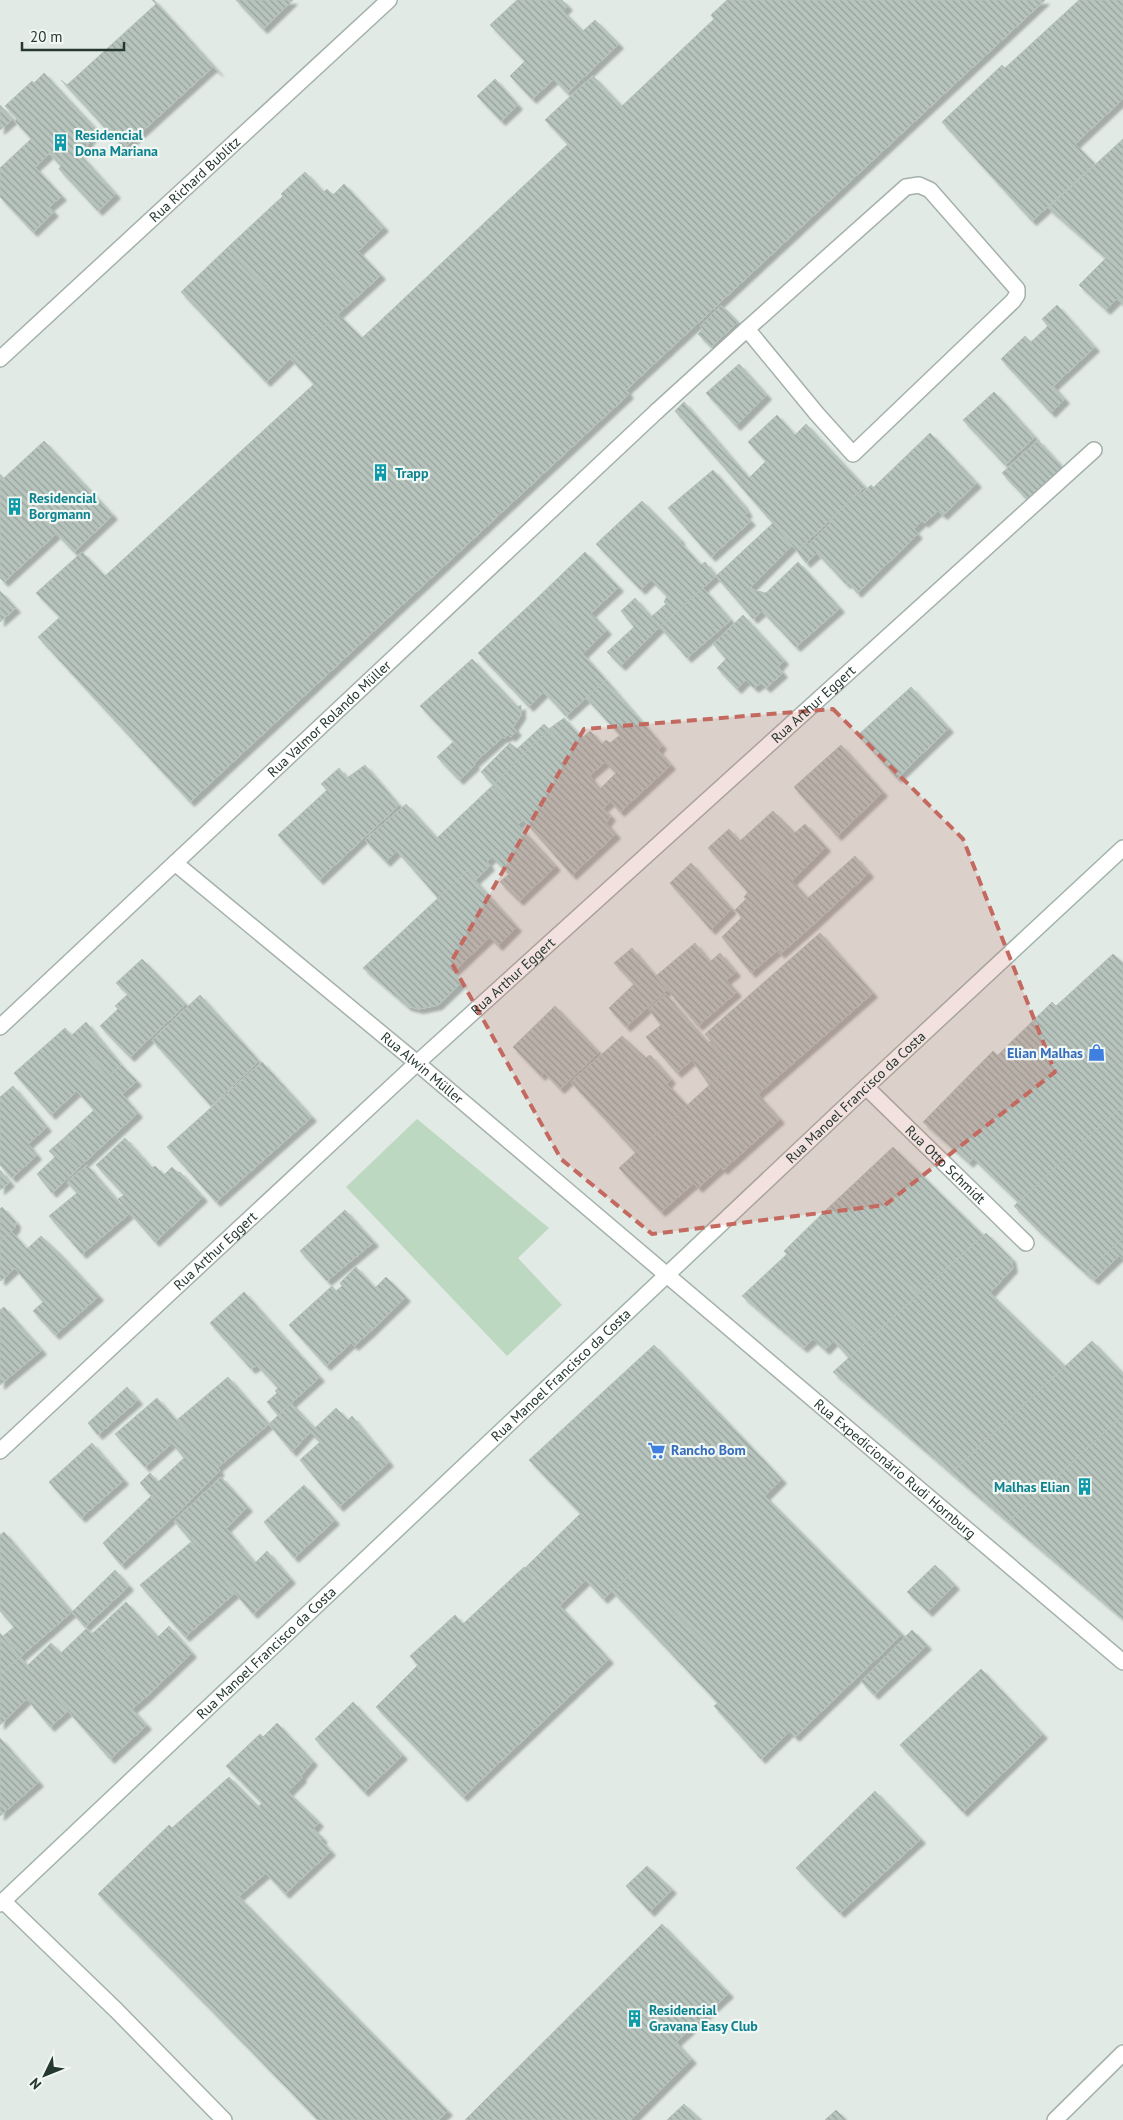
<svg xmlns="http://www.w3.org/2000/svg" width="1123" height="2120" font-family="'PT Sans',sans-serif">
	<defs>
		<pattern id="building-back-hatch" width="6" height="6" patternUnits="userSpaceOnUse" patternTransform="scale(1.25)"><rect width="6" height="6" fill="#b7c4bd"/><path d="M-1 5l2 2M0 0l6 6M5-1l2 2" fill="none" stroke="#95a09a"/></pattern>
		<filter id="shadow"><feDropShadow dx="4.5" dy="4.5" stdDeviation="1" flood-color="#0004"/></filter>
	</defs>
	<rect width="100%" height="100%" fill="#e1eae5"/>
	<polygon fill="#bdd8c0" points="417,1119 549,1228 518,1258 562,1305 507,1356 346,1187"/>
	<g fill="url(#building-back-hatch)" stroke="#b5c2ba" filter="url(#shadow)">
		<polygon points="152,0 154,0 219,72 213,67 124,148 129,154 61,80 67,85 156,4"/>
		<polygon points="236,0 293,0 263,29"/>
		<polygon points="517,0 562,0 568,6 563,11 583,31 595,20 619,44 567,93 554,79 532,99 510,76 525,61 490,25"/>
		<polygon points="727,0 1045,0 626,390 629,394 190,802 38,637 60,617 36,593 82,552 105,576 314,384 290,358 338,314 362,338 568,144 545,120 577,90 593,76 622,106 714,19 711,15"/>
		<polygon points="1079,0 1123,0 1123,99 1075,144 1095,164 1032,221 942,122 1002,65 1005,68"/>
		<polygon points="44,73 98,131 88,141 89,144 79,153 116,194 98,211 59,169 61,166 49,153 47,156 15,121 17,118 5,106 32,81 34,83"/>
		<polygon points="495,79 518,105 501,121 477,96"/>
		<polygon points="0,105 13,119 0,130"/>
		<polygon points="31,139 47,156 35,167 62,196 49,207 54,212 33,232 0,197 0,168"/>
		<polygon points="1123,139 1123,273 1048,208"/>
		<polygon points="305,172 324,192 327,189 333,195 344,184 384,227 358,251 381,275 357,297 271,207 283,196 281,194"/>
		<polygon points="271,207 357,297 312,338 227,248"/>
		<polygon points="227,248 312,338 266,382 181,292"/>
		<polygon points="1106,258 1123,273 1123,304 1117,299 1106,310 1079,285"/>
		<polygon points="721,305 738,322 711,347 698,334 703,329 700,326"/>
		<polygon points="1057,305 1095,347 1053,386 1065,399 1051,413 1001,359 1025,336 1031,342 1048,326 1042,319"/>
		<polygon points="739,364 767,395 736,426 706,393"/>
		<polygon points="994,392 1035,437 1005,465 963,420"/>
		<polygon points="684,402 749,478 766,461 748,442 777,415 795,435 806,424 865,487 797,551 675,411"/>
		<polygon points="930,433 977,483 943,515 938,511 924,523 922,521 914,529 874,487"/>
		<polygon points="1038,440 1066,471 1030,503 1002,473"/>
		<polygon points="44,441 113,515 74,552 4,478"/>
		<polygon points="713,470 742,503 748,513 744,514 751,521 711,557 668,508"/>
		<polygon points="0,474 56,534 4,582 0,578"/>
		<polygon points="871,485 918,534 857,593 849,583 846,584 817,553 806,563 797,551 807,542 809,544 831,522 829,521 858,493 860,495"/>
		<polygon points="642,501 680,539 680,542 701,565 705,562 716,576 660,627 651,617 666,604 664,602 667,596 651,580 641,590 596,544"/>
		<polygon points="773,523 792,546 751,587 753,590 766,593 798,562 840,608 796,647 762,611 753,619 716,576"/>
		<polygon points="585,552 619,587 591,613 607,630 583,654 535,600"/>
		<polygon points="703,588 731,620 687,658 660,627"/>
		<polygon points="0,591 16,608 0,622"/>
		<polygon points="635,598 660,627 621,666 607,652 634,627 621,611"/>
		<polygon points="535,600 606,680 566,716 544,692 529,707 478,653"/>
		<polygon points="743,615 784,660 778,667 783,673 766,688 761,683 754,688 746,680 737,689 717,668 726,659 713,644"/>
		<polygon points="472,659 518,707 521,705 521,715 513,727 517,731 511,737 508,735 505,738 503,737 474,763 420,706"/>
		<polygon points="606,680 662,745 658,750 671,765 620,812 600,789 616,773 605,762 589,776 549,729 564,718 582,738 590,731 602,744 606,740 610,743 620,735 586,698"/>
		<polygon points="911,687 949,728 897,778 858,735"/>
		<polygon points="544,724 549,729 493,785 481,772 510,743 517,749"/>
		<polygon points="549,729 611,801 603,808 611,816 606,823 616,834 572,875 493,785"/>
		<polygon points="454,741 475,765 459,780 437,757"/>
		<polygon points="841,745 883,792 837,836 794,787"/>
		<polygon points="365,765 399,805 319,880 278,835 327,790 321,784 339,768 347,778"/>
		<polygon points="493,785 523,819 518,825 556,866 519,901 500,882 509,874 492,857 487,862 490,866 475,880 437,838"/>
		<polygon points="406,804 467,871 438,898 397,851 386,862 365,840"/>
		<polygon points="773,811 795,833 805,824 826,847 792,881 808,898 855,856 869,873 813,925 740,841"/>
		<polygon points="729,829 813,925 780,954 778,950 751,973 722,937 742,917 735,910 746,899 744,897 748,892 708,848"/>
		<polygon points="691,863 732,909 711,930 670,883"/>
		<polygon points="467,871 517,927 498,946 490,937 453,972 462,982 438,1005 419,1009 407,1006 363,968"/>
		<polygon points="820,933 873,993 758,1094 705,1034"/>
		<polygon points="695,943 710,962 720,953 736,972 726,980 737,992 698,1026 656,976"/>
		<polygon points="632,948 667,990 626,1027 609,1008 634,984 614,963"/>
		<polygon points="1113,954 1123,963 1123,1075 1056,1006"/>
		<polygon points="142,959 186,1004 130,1057 100,1026 118,1009 115,1006 128,994 116,983"/>
		<polygon points="666,994 708,1043 711,1041 731,1065 710,1086 692,1060 677,1073 646,1037 661,1025 649,1009"/>
		<polygon points="200,995 259,1061 211,1106 152,1040"/>
		<polygon points="1052,1002 1123,1075 1123,1105 1086,1140 998,1055"/>
		<polygon points="555,1006 599,1052 560,1089 544,1072 541,1076 513,1047"/>
		<polygon points="86,1022 121,1065 108,1077 72,1035"/>
		<polygon points="65,1028 138,1113 86,1161 65,1137 94,1110 77,1091 51,1115 14,1073"/>
		<polygon points="622,1036 646,1058 650,1055 671,1079 667,1084 688,1106 636,1153 571,1082"/>
		<polygon points="993,1051 1086,1140 1018,1202 973,1158 969,1163 923,1122"/>
		<polygon points="262,1062 312,1117 216,1202 167,1147"/>
		<polygon points="121,1065 137,1081 122,1094 108,1077"/>
		<polygon points="731,1065 780,1119 723,1170 721,1167 698,1188 694,1183 661,1212 619,1168"/>
		<polygon points="13,1086 47,1127 28,1144 37,1155 12,1178 0,1165 0,1097"/>
		<polygon points="1123,1105 1123,1238 1085,1273 1039,1231 1014,1206"/>
		<polygon points="65,1137 86,1161 52,1193 37,1174 55,1157 49,1151"/>
		<polygon points="125,1138 152,1168 155,1166 164,1175 172,1167 178,1173 180,1172 203,1197 155,1242 118,1199 124,1195 96,1165"/>
		<polygon points="893,1147 983,1235 919,1294 827,1209"/>
		<polygon points="87,1165 129,1214 82,1254 49,1216 77,1193 67,1182"/>
		<polygon points="0,1170 10,1182 0,1190"/>
		<polygon points="2,1207 16,1222 15,1228 0,1242 0,1209"/>
		<polygon points="827,1209 919,1294 867,1341 784,1251"/>
		<polygon points="345,1210 374,1242 327,1281 300,1251"/>
		<polygon points="11,1231 27,1249 41,1236 62,1256 99,1296 55,1335 33,1311 43,1302 15,1268 1,1281 0,1279 0,1242"/>
		<polygon points="986,1233 1011,1258 1013,1268 990,1293 1065,1366 951,1473 833,1372"/>
		<polygon points="1123,1238 1123,1260 1119,1256 1094,1280 1085,1273"/>
		<polygon points="787,1254 867,1341 849,1358 834,1341 825,1350 813,1339 803,1348 742,1296"/>
		<polygon points="356,1267 375,1288 386,1277 406,1297 371,1331 336,1291 342,1286 340,1283"/>
		<polygon points="332,1286 371,1331 354,1346 351,1343 326,1366 289,1325"/>
		<polygon points="244,1292 320,1377 278,1415 267,1402 277,1393 275,1391 278,1388 257,1365 251,1369 210,1323"/>
		<polygon points="4,1307 42,1350 0,1385 0,1310"/>
		<polygon points="1092,1341 1123,1373 1123,1415 1008,1522 951,1473"/>
		<polygon points="654,1345 782,1479 765,1496 902,1634 795,1737 529,1460"/>
		<polygon points="228,1377 269,1424 217,1468 177,1420"/>
		<polygon points="127,1387 138,1400 98,1435 88,1423"/>
		<polygon points="157,1398 220,1471 172,1518 140,1483 150,1473 158,1482 184,1458 172,1443 145,1467 115,1434"/>
		<polygon points="291,1403 315,1428 336,1408 348,1420 352,1416 389,1462 339,1507 300,1460 320,1442 310,1432 292,1452 269,1424"/>
		<polygon points="1123,1415 1123,1619 1008,1522"/>
		<polygon points="92,1443 124,1480 81,1518 49,1482"/>
		<polygon points="221,1477 248,1507 226,1528 255,1563 267,1551 291,1579 253,1614 174,1521"/>
		<polygon points="304,1485 335,1520 294,1558 264,1522"/>
		<polygon points="152,1495 172,1518 121,1565 103,1543"/>
		<polygon points="580,1514 635,1570 603,1599 586,1580 560,1605 525,1568"/>
		<polygon points="4,1532 72,1612 20,1657 3,1636 14,1627 0,1611 0,1535"/>
		<polygon points="191,1542 235,1593 185,1637 140,1585"/>
		<polygon points="935,1565 955,1585 928,1612 907,1592"/>
		<polygon points="524,1567 609,1659 463,1797 376,1707 418,1665 410,1656 455,1615 463,1624"/>
		<polygon points="115,1570 129,1586 85,1627 72,1612"/>
		<polygon points="635,1570 789,1732 761,1759 714,1706 718,1703 612,1591"/>
		<polygon points="126,1602 158,1637 169,1626 192,1653 146,1697 92,1634"/>
		<polygon points="87,1628 146,1697 132,1709 147,1725 110,1759 28,1665 51,1643 61,1653"/>
		<polygon points="912,1630 927,1645 874,1695 861,1681"/>
		<polygon points="0,1633 20,1657 0,1675"/>
		<polygon points="20,1657 68,1711 50,1727 27,1699 0,1725 0,1675"/>
		<polygon points="981,1669 1043,1734 963,1812 900,1745"/>
		<polygon points="353,1702 403,1755 364,1792 315,1739"/>
		<polygon points="277,1723 313,1761 301,1776 302,1778 288,1792 319,1822 313,1829 323,1838 321,1840 331,1851 316,1865 258,1807 262,1803 226,1766 260,1734 263,1737"/>
		<polygon points="0,1738 39,1782 0,1816"/>
		<polygon points="229,1777 316,1865 285,1894 266,1873 238,1897 172,1828"/>
		<polygon points="875,1791 921,1839 840,1913 796,1868"/>
		<polygon points="169,1825 448,2111 438,2120 318,2120 98,1894"/>
		<polygon points="647,1866 672,1889 650,1912 626,1886"/>
		<polygon points="662,1924 729,1993 676,2042 692,2059 631,2120 465,2120"/>
		<polygon points="684,2104 701,2120 667,2120"/>
		<polygon points="836,2110 846,2120 825,2120"/>
	</g>
	<g fill="none" stroke-linecap="round" stroke-linejoin="round">
		<defs>
			<g id="service">
				<polygon points="919,185 930,190 1017,289 1017,295 1013,301 853,454 817,414 747,329 906,187"/>
				<polyline points="657,411 747,329"/>
				<polyline points="3,1901 116,2010 224,2120"/>
			</g>
			<g id="minor">
				<path id="s1" d="M0 359 389 0"/>
				<path id="s2" d="M175 863 417 1063 1123 1662"/>
				<path id="s3" d="M0 1027 657 411"/>
				<path id="s4" d="M866 1087 1026 1243"/>
				<path id="s5" d="M0 1451 417 1063 1094 450"/>
				<polyline points="1055,2120 1123,2053"/>
			</g>
			<g id="secondary">
				<path id="s6" d="M0 1904 866 1087 1123 848"/>
			</g>
		</defs>
		<use href="#service" stroke="#a5b1ab" stroke-width="18"/>
		<use href="#minor" stroke="#a5b1ab" stroke-width="18"/>
		<use href="#secondary" stroke="#a2b4aa" stroke-width="18"/>
		<use href="#service" stroke="#fff" stroke-width="15"/>
		<use href="#minor" stroke="#fff" stroke-width="15"/>
		<use href="#secondary" stroke="#fff" stroke-width="15"/>
	</g>
	<path fill="#c46960" fill-opacity="0.2" stroke="#c46960" stroke-width="4" stroke-dasharray="10 6" stroke-linejoin="round" d="M833 709 963 839 1055 1072 885 1205 652 1234 561 1159 451 962 584 729Z"/>
	<defs>
		<symbol id="building-bare" viewBox="-9 -9 18 18"><path d="M-4-6H4V6H1V3H-1V6H-4ZM-2.5-4.3h1.7v1.8h-1.7ZM.8-4.3h1.7v1.8H.8ZM-2.5-1h1.7V.8h-1.7ZM.8-1h1.7V.8H.8Z" fill="#0f9aa8" stroke="#f1f7f3" stroke-width="2.5" paint-order="stroke"/></symbol>
		<symbol id="shop-bare" viewBox="-9 -9 18 18"><path d="M-5-2.5h2.3a2.7 3.5 0 0 1 5.4 0H5L5.5 6h-11ZM-1.5-2.5h3a1.5 2.3 0 0 0-3 0Z" fill="#3f7fe0" stroke="#f1f7f3" stroke-width="2.5" paint-order="stroke"/></symbol>
		<symbol id="supermarket-bare" viewBox="-9 -9 18 18"><path d="M-6-5.5h2.5l.6 2H6L4.5 2H-2.5L-4.4-4H-6ZM-1.5 3.2a1.3 1.3 0 1 0 .1 0ZM3 3.2a1.3 1.3 0 1 0 .1 0Z" fill="#3f7fe0" stroke="#f1f7f3" stroke-width="2.5" paint-order="stroke"/></symbol>
	</defs>
	<g fill-rule="evenodd">
		<use href="#building-bare" x="48" y="130" width="25" height="25"/>
		<use href="#building-bare" x="368" y="460" width="25" height="25"/>
		<use href="#building-bare" x="2" y="494" width="25" height="25"/>
		<use href="#shop-bare" x="1084" y="1040" width="25" height="25"/>
		<use href="#supermarket-bare" x="644" y="1438" width="25" height="25"/>
		<use href="#building-bare" x="1072" y="1474" width="25" height="25"/>
		<use href="#building-bare" x="622" y="2006" width="25" height="25"/>
	</g>
	<g text-anchor="middle" dominant-baseline="central" stroke-width="4.5" stroke-linejoin="round" paint-order="stroke">
		<g font-size="14" font-weight="bold" fill="#0d838f" stroke="#f1f7f3" text-anchor="start">
			<text x="75" y="135">Residencial<tspan x="75" dy="16">Dona Mariana</tspan></text>
			<text x="395" y="473">Trapp</text>
			<text x="29" y="498">Residencial<tspan x="29" dy="16">Borgmann</tspan></text>
			<text x="1070" y="1487" text-anchor="end">Malhas Elian</text>
			<text x="649" y="2010">Residencial<tspan x="649" dy="16">Gravana Easy Club</tspan></text>
		</g>
		<g font-size="14" fill="#24382f" stroke="#f1f7f3">
			<text stroke="none"><textPath href="#s1" startOffset="265">Rua Richard Bublitz</textPath></text>
			<text stroke="none"><textPath href="#s5" startOffset="1104">Rua Arthur Eggert</textPath></text>
			<text stroke="none"><textPath href="#s3" startOffset="451">Rua Valmor Rolando Müller</textPath></text>
			<text stroke="none"><textPath href="#s5" startOffset="699">Rua Arthur Eggert</textPath></text>
			<text stroke="none"><textPath href="#s2" startOffset="321">Rua Alwin Müller</textPath></text>
			<text stroke="none"><textPath href="#s6" startOffset="1176">Rua Manoel Francisco da Costa</textPath></text>
			<text stroke="none"><textPath href="#s4" startOffset="111">Rua Otto Schmidt</textPath></text>
			<text stroke="none"><textPath href="#s5" startOffset="294">Rua Arthur Eggert</textPath></text>
			<text stroke="none"><textPath href="#s6" startOffset="771">Rua Manoel Francisco da Costa</textPath></text>
			<text stroke="none"><textPath href="#s2" startOffset="941">Rua Expedicionário Rudi Hornburg</textPath></text>
			<text stroke="none"><textPath href="#s6" startOffset="366">Rua Manoel Francisco da Costa</textPath></text>
		</g>
		<g font-size="14" font-weight="bold" fill="#366cbe" stroke="#f1f7f3" text-anchor="end">
			<text x="1083" y="1053">Elian Malhas</text>
			<text x="671" y="1450" text-anchor="start">Rancho Bom</text>
		</g>
	</g>
	<g transform="translate(45 2075) rotate(227)" stroke="#f1f7f3" stroke-width="4" paint-order="stroke">
	<path d="M0-4L9 19L0 12L-9 19Z" fill="#24382f"/>
	<text y="-8" font-size="14" font-weight="bold" text-anchor="middle" fill="#24382f">N</text>
	</g>
	<path d="M22 42v8h102v-8" fill="none" stroke="#24382f" stroke-width="2.5"/>
	<text x="30" y="42" font-size="15" fill="#24382f" stroke="#f1f7f3" stroke-width="4" paint-order="stroke">20 m</text>
</svg>
